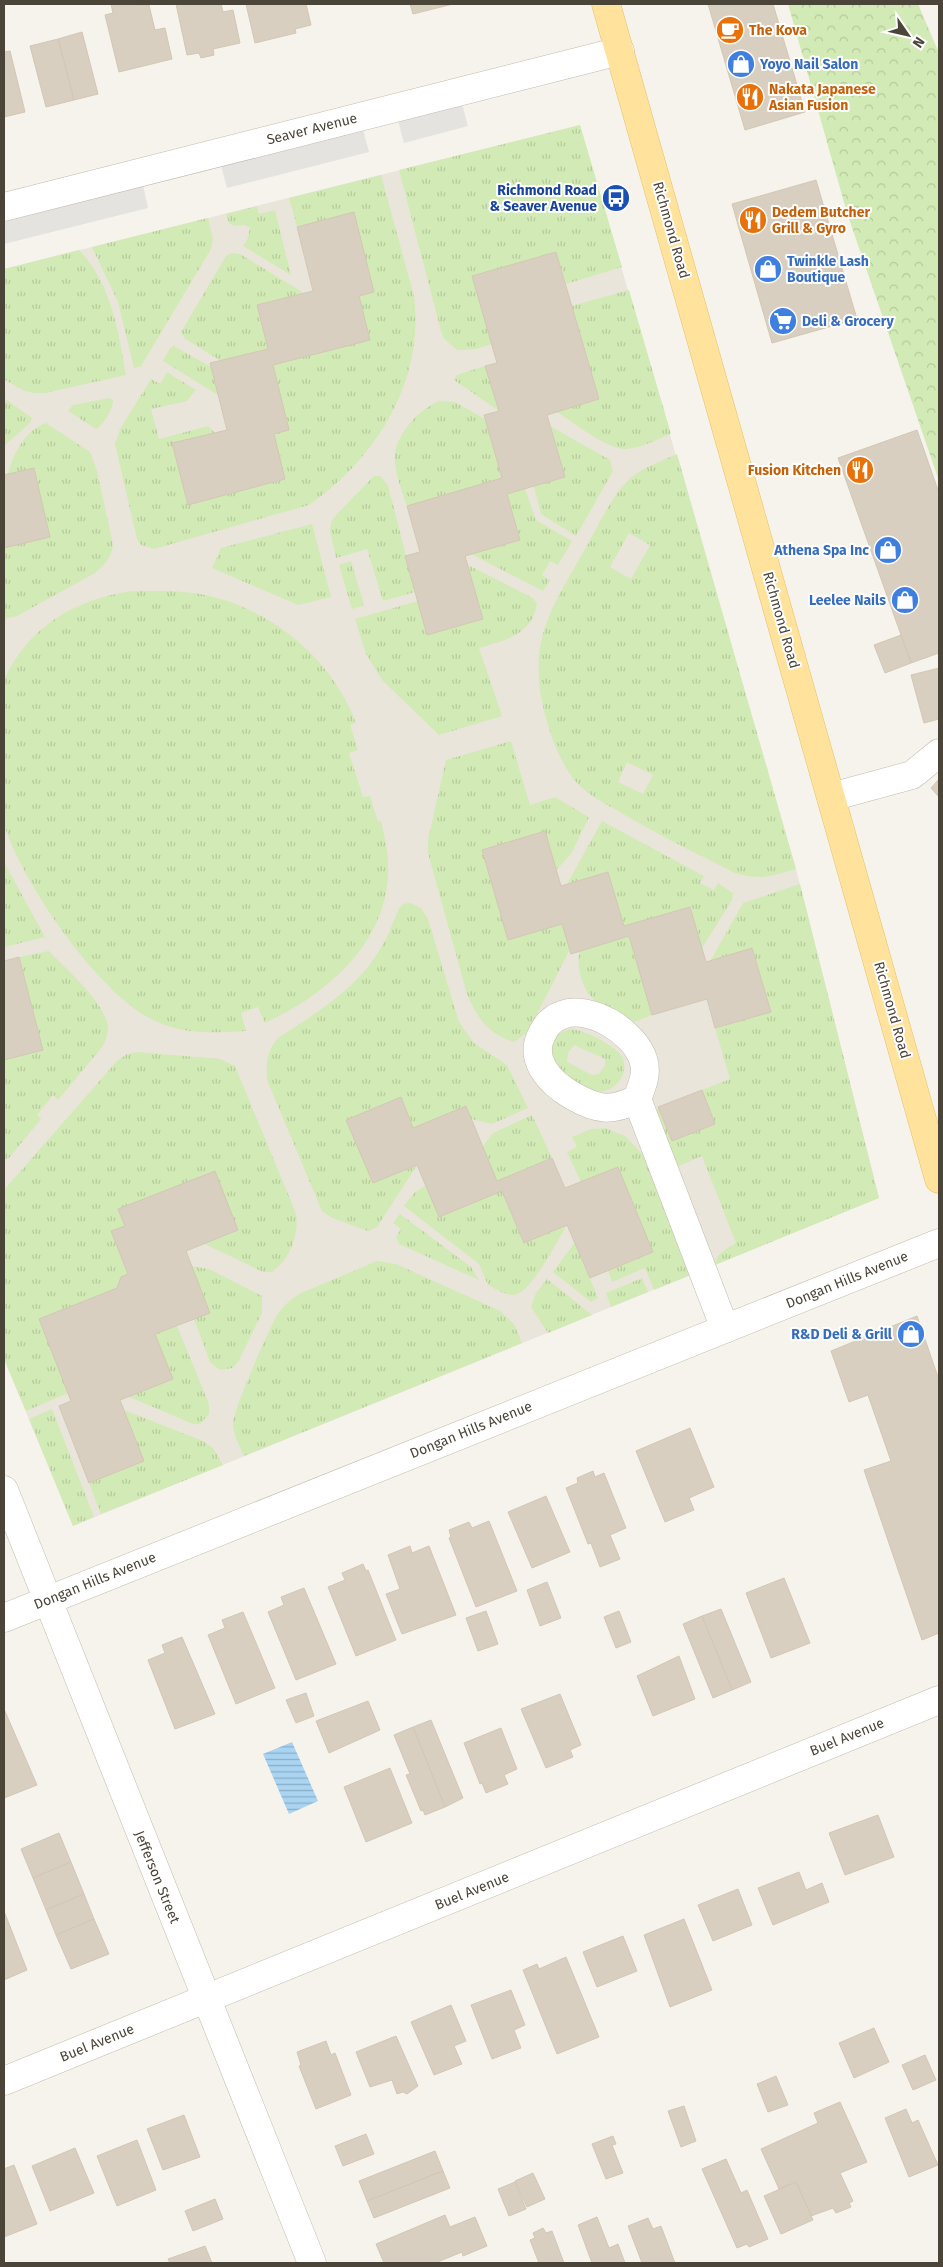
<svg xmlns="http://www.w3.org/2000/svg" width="943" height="2267" font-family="'Fira Sans',sans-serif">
	<defs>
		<pattern id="grass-tufts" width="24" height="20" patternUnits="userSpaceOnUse" patternTransform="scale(1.25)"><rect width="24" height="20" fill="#d2eab5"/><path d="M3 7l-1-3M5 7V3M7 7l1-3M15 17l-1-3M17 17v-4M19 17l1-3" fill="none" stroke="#b6ca9c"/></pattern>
		<pattern id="forest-crowns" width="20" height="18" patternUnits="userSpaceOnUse" patternTransform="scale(1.25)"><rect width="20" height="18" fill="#d2eab5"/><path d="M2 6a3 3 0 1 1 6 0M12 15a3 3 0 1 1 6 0" fill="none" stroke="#b6ca9c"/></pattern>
		<pattern id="water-rules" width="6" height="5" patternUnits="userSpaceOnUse" patternTransform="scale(1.25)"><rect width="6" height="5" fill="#a9d4f2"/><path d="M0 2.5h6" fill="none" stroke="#8caec5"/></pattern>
	</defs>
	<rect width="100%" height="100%" fill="#f6f3ec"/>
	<polygon fill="#eae5da" points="580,125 796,869 879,1198 73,1526 4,1359 4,269"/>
	<g fill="url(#grass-tufts)" fill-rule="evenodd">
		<polygon points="580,125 622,267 566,284 556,252 473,276 492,344 476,349 457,350 444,339 441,331 399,170"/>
		<path d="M381 175 414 296C425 380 376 459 309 505L154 549 141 545 137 539 115 444 120 429 151 379 160 384 167 372 196 390 187 401 151 409 159 439 208 426 215 433 172 444 188 504 285 479 274 434 289 430 273 365 370 340 359 296 374 292 354 212 297 227 289 198Z"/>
		<polygon points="257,206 259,214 275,210 291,275 243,246 248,238 250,227 244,225 234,226 229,223 226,214"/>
		<polygon points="208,218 213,239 211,249 141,366 134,368 118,302 92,247"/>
		<path d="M79 250C112 285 118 330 126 375L45 393C29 395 18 388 4 379V269Z"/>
		<polygon points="231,253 240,254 304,293 257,305 268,349 221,361 184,338 181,332 226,256"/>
		<path d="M629 290 671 434C657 439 642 448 626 449 608 450 573 422 557 412L599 399 572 306Z"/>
		<polygon points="174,346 211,367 218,395 163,361 170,348"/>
		<polygon points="485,366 499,411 454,380 457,375"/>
		<polygon points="4,398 32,418 30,423 4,446"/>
		<path d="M110 398 113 400C113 409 103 425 96 429L68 411 73 405Z"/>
		<path d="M439 401 455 402 485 419 502 478 407 506C402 491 393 469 395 453 399 431 419 410 439 401Z"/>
		<path d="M46 423 90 452 97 471 113 545C111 558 105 565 95 573L17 616 4 619V548L50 537 34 468 8 474C13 454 25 430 46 423Z"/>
		<polygon points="550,426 610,460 613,471 576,536 541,514 534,486 564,477"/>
		<path d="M677 454 796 869C772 876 760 881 735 873 696 853 656 834 618 811 604 803 588 795 577 783 563 767 553 743 547 722 524 641 551 610 589 542 600 522 615 490 633 476 646 466 662 461 677 454ZM629 533 650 545 631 579 610 567ZM627 762 653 775 643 794 618 782Z"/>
		<polygon points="374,476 380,476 388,485 415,592 383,601 367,549 336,558 330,531 331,522 336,515"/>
		<polygon points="525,489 536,520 572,541 558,565 550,561 542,575 550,580 543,591 471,554 520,540 507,494"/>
		<polygon points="312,524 331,597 298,605 212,568 221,548"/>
		<polygon points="351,561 364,605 352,609 339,565"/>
		<path d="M468 565 533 598 537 604C532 635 505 640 479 648L502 716 439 735 382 680 366 654 355 619 418 601 428 635 483 619Z"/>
		<path d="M131 591C154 591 178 590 200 594 270 607 332 658 356 723L350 725 358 750 349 753 363 797 370 796 378 822 381 821C385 838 389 856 388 874 385 946 325 995 265 1023L258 1007 241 1013 246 1031C214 1033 183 1035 153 1020 98 993 22 883 4 824 1 813 4 798 4 786 4 751 4 716 4 680 29 626 74 600 131 591Z"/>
		<path d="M511 741 530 805 555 797 589 817 571 854 556 870 545 832 482 850 508 940 562 924 570 949 528 1032 514 1042C488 1034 477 1018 467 994L428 853V840L446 760Z"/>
		<polygon points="602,821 704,876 700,883 714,890 718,883 733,893 732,900 702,948 690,907 624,926 608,872 567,884"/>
		<polygon points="4,862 45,937 4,947"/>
		<path d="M800 884 879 1198 715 1265C717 1253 726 1249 736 1243L702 1156 674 1168 656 1114 658 1107 672 1141 715 1124 702 1090 730 1079 715 1028 771 1012 752 948 711 960 743 903Z"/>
		<path d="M410 903 421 908 428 919 459 1022 474 1043 507 1065 528 1108 492 1124 471 1119 465 1106 413 1128 401 1097 357 1143 373 1183 417 1165 377 1227 368 1231 332 1218 322 1211 267 1080C266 1063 267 1050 278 1038 319 1011 359 988 383 944 390 933 393 920 399 909L403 904Z"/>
		<path d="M629 936 652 1015 635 1022C599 1010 575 993 579 951Z"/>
		<path d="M49 951C65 968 107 1004 108 1028 108 1034 105 1041 103 1046L58 1100 53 1095 37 1115 41 1119 9 1158 4 1160V1060L43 1049 19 957Z"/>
		<path d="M569 1029C581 1030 590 1034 601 1040 608 1045 618 1049 622 1057 630 1072 616 1093 598 1091 578 1089 560 1073 548 1058 551 1043 553 1035 569 1029ZM574 1045 605 1059V1065L599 1074 592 1075 567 1062 568 1053Z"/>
		<path d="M137 1052 220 1059 235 1066 295 1211C301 1232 290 1260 272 1272H263L205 1244 238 1230 214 1171 118 1209 125 1226 128 1274 121 1277 117 1288 39 1319 68 1393 26 1411 4 1359V1190L117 1061 127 1054Z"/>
		<polygon points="532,1115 552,1158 497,1181 483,1146 493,1133"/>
		<polygon points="605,1128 625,1136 644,1156 691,1275 654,1290 645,1268 612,1282 608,1271 653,1252 618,1167 581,1182 567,1152 577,1147 572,1137 591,1129"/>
		<path d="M425 1186 439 1217 502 1191 524 1243 567 1225C558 1240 531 1293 514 1295 505 1295 496 1289 488 1285L479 1264 404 1206 414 1193Z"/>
		<polygon points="400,1214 471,1267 479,1280 399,1244 396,1237 401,1229 393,1223"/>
		<polygon points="575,1242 598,1298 591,1302 553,1272"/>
		<path d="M377 1261 396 1264 500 1311 514 1324 522 1343 244 1456C240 1446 233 1435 233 1423 234 1408 270 1326 279 1312 285 1305 291 1299 299 1294Z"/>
		<polygon points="191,1266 209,1269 262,1296 262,1313 238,1362 232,1368 220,1370 210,1362 194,1319"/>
		<polygon points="642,1278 648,1292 611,1307 606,1293"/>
		<polygon points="547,1279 592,1315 548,1333 531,1307 536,1293"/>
		<polygon points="177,1326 209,1404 209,1414 200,1424 193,1424 127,1396 155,1334"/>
		<polygon points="52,1409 94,1517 73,1526 29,1419"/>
		<polygon points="124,1410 203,1441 213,1448 223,1465 101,1514 89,1483 144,1461"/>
	</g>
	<polygon fill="url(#forest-crowns)" points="788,4 918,4 939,53 939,481 847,213"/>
	<g fill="#e5e3e0">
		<polygon points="461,100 468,126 404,143 397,117"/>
		<polygon points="362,126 369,152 227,188 220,162"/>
		<polygon points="142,181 148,208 4,244 4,216"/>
	</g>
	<polygon fill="url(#water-rules)" points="292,1742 318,1801 289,1814 263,1754"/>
	<g fill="#d8cfc1" stroke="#d3c7b4">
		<polygon points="111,4 149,5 155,30 165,28 172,59 119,72 105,15 113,13"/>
		<polygon points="176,4 221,4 223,12 233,10 240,43 213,49 214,55 201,58 199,53 187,55"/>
		<polygon points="246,4 306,4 311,25 295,29 296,33 255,43"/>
		<polygon points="410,4 453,4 413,14"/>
		<polygon points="708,4 773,4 805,112 745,130"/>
		<polygon points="82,32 98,94 74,100 58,39"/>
		<polygon points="58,39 74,100 46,107 30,46"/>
		<polygon points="10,51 25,112 4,117 4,52"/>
		<polygon points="816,180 857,319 772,343 732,204"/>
		<polygon points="354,212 374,292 359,296 370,340 273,365 289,430 274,434 285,479 188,505 172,443 227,430 210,363 268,349 257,305 313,291 297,227"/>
		<polygon points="556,252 599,399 547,415 565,477 507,494 520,540 465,556 483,619 427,635 405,556 420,552 407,506 502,478 484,415 499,411 485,366 497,363 472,276"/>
		<polygon points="917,430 939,493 939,653 911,663 838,458"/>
		<polygon points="34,468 50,537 4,548 4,475"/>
		<polygon points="901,635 911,663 885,673 874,645"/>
		<polygon points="939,668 939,719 924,723 911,675"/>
		<polygon points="939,779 939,797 931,788"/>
		<polygon points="545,831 561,886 608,872 624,926 690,907 706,962 752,948 771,1012 715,1028 707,999 652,1015 629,936 571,954 562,924 508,940 482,850"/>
		<polygon points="19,957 43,1050 4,1060 4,961"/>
		<polygon points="702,1090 715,1124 672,1141 658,1107"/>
		<polygon points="401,1097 413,1128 466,1106 497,1181 552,1158 565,1188 618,1167 653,1252 590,1278 567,1225 524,1243 502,1191 439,1217 417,1165 373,1183 346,1120"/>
		<polygon points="215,1171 238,1230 186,1251 210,1313 155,1334 173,1379 120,1400 144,1461 89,1483 59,1406 71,1401 39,1319 117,1288 121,1277 128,1274 111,1231 125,1226 118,1209"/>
		<polygon points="917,1316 939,1380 939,1633 922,1640 864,1470 891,1461 868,1395 849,1402 831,1351"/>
		<polygon points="690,1428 714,1487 689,1498 694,1510 665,1522 636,1451"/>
		<polygon points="593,1471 595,1477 604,1473 626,1528 610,1535 620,1559 600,1567 591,1543 588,1544 566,1488 578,1483 577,1478"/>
		<polygon points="546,1496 570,1552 532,1568 508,1512"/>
		<polygon points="489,1521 517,1591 476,1607 449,1538 451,1537 449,1530 469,1522 472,1528"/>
		<polygon points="410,1546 412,1553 429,1546 456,1615 402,1634 386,1594 400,1589 388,1555"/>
		<polygon points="363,1564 366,1571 368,1570 396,1640 356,1656 328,1587 345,1580 342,1573"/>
		<polygon points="784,1578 810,1643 771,1658 746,1593"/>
		<polygon points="547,1582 561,1618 540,1626 527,1590"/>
		<polygon points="304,1588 336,1664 296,1680 268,1612 284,1605 281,1597"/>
		<polygon points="721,1609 751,1682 732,1690 702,1616"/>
		<polygon points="486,1611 498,1644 478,1651 466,1618"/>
		<polygon points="619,1611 631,1642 616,1648 604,1617"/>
		<polygon points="243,1612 275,1688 236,1704 208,1635 225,1628 222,1620"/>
		<polygon points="702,1616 732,1690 713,1698 683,1624"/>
		<polygon points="182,1637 215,1714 175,1729 148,1660 165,1653 162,1645"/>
		<polygon points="679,1656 695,1699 653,1716 637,1676"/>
		<polygon points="306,1693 314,1716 296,1723 286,1700"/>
		<polygon points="560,1694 581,1745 570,1750 573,1757 546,1768 521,1709"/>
		<polygon points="368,1701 380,1730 329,1753 316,1721"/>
		<polygon points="4,1709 37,1785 4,1798"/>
		<polygon points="431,1720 463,1798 445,1807 413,1727"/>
		<polygon points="413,1727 445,1807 425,1815 423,1810 421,1811 406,1775 410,1774 394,1735"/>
		<polygon points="501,1728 517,1769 504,1775 508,1784 486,1793 482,1783 480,1784 464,1743"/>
		<polygon points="390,1768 412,1823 366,1842 344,1787"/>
		<polygon points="878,1815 894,1857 845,1875 829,1833"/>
		<polygon points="59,1833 71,1862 33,1878 21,1849"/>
		<polygon points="71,1862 84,1894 46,1910 33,1878"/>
		<polygon points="799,1872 806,1890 822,1883 829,1902 773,1925 758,1888"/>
		<polygon points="738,1889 752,1925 713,1941 698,1905"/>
		<polygon points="84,1894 94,1919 56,1935 46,1910"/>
		<polygon points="4,1911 27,1970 4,1980"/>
		<polygon points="94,1919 109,1954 71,1969 56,1935"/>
		<polygon points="684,1919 712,1990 670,2007 644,1935"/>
		<polygon points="623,1936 637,1971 597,1987 583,1952"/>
		<polygon points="566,1957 599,2037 557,2054 523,1970 537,1964 539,1969"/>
		<polygon points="511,1990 525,2025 514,2030 521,2048 492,2059 471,2005"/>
		<polygon points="451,2005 466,2041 454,2046 462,2064 434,2075 411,2022"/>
		<polygon points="874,2028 889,2062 854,2078 839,2043"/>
		<polygon points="396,2036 418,2086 407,2094 403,2092 397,2094 392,2080 370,2087 356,2052"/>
		<polygon points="326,2041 331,2055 335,2053 351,2095 316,2109 299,2066 301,2065 297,2052"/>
		<polygon points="925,2055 936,2080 913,2090 902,2065"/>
		<polygon points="776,2076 788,2105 768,2112 757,2084"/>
		<polygon points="840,2102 867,2162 840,2173 853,2201 849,2203 851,2207 836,2213 833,2208 811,2216 796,2182 779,2189 761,2149 818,2123 814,2113"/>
		<polygon points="684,2106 696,2141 681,2147 668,2111"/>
		<polygon points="906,2109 912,2123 918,2120 938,2165 909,2177 885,2118"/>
		<polygon points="184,2115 200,2157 163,2170 147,2129"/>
		<polygon points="366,2134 374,2154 343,2166 335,2146"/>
		<polygon points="613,2136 616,2144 612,2145 623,2173 606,2179 592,2144"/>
		<polygon points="137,2140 156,2190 117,2206 97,2156"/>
		<polygon points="75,2148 94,2193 50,2211 32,2166"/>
		<polygon points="435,2151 443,2171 367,2201 359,2181"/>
		<polygon points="726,2159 741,2193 747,2190 768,2239 749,2247 747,2244 737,2248 702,2169"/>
		<polygon points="14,2165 37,2224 4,2237 4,2169"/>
		<polygon points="443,2171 450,2188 374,2218 367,2201"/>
		<polygon points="533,2173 545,2199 527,2207 515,2181"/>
		<polygon points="515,2182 526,2209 509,2216 498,2189"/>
		<polygon points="796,2182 813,2220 781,2234 764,2196"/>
		<polygon points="215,2199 223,2219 193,2231 185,2211"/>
		<polygon points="445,2215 450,2227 475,2217 487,2246 463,2256 462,2252 435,2263 384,2263 376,2244"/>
		<polygon points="597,2217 609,2248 618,2244 625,2263 592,2263 578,2225"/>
		<polygon points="648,2218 653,2229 661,2226 675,2263 642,2263 628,2226"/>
		<polygon points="543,2228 546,2233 552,2231 564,2263 539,2263 530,2240 535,2238 533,2233"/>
		<polygon points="205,2246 212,2263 170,2263 168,2259"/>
	</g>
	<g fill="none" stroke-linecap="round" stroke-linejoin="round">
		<defs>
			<g id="minor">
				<polyline points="4,207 620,51"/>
				<polyline points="831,797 912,775 939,753"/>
				<path d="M637 1099C611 1112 598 1110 573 1096 550 1083 527 1059 543 1032 547 1024 553 1018 562 1015 590 1004 634 1032 643 1059 648 1073 642 1086 637 1099L725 1329"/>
				<polyline points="4,1490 312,2263"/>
				<polyline points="4,1618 939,1243"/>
				<polyline points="4,2081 939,1700"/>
			</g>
			<polyline id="major" points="606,4 939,1179"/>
		</defs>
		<use href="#minor" stroke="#c2bbae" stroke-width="29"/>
		<use href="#major" stroke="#e6c16a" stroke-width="29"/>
		<use href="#minor" stroke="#fff" stroke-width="28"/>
		<use href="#major" stroke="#ffe39c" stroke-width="28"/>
	</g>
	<defs>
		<symbol id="cafe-disc" viewBox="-11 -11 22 22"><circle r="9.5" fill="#e8710a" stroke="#fff"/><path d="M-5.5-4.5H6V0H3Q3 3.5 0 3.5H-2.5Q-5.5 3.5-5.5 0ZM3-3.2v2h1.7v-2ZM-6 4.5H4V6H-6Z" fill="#fff"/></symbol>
		<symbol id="shop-disc" viewBox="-11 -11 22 22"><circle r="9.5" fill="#3f7fe0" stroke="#fff"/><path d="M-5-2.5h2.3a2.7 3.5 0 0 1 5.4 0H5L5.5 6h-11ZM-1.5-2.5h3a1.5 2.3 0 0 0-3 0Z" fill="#fff"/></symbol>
		<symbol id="restaurant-disc" viewBox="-11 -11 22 22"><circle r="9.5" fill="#e8710a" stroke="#fff"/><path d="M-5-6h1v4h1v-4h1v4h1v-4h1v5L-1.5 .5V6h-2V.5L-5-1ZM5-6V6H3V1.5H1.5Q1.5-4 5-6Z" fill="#fff"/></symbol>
		<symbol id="bus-disc" viewBox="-11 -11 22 22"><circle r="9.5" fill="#1a4fb4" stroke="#fff"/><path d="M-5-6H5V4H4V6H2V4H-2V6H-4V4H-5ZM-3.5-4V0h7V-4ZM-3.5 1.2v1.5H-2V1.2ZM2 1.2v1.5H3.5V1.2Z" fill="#fff"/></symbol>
		<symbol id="supermarket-disc" viewBox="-11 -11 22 22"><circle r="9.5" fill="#3f7fe0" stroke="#fff"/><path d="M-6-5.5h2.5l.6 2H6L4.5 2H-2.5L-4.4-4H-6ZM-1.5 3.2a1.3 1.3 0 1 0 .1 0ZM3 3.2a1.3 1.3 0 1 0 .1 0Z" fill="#fff"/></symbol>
	</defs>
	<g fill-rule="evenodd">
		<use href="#cafe-disc" x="714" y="14" width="32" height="32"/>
		<use href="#shop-disc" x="725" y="48" width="32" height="32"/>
		<use href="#restaurant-disc" x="734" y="81" width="32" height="32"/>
		<use href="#bus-disc" x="600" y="182" width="32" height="32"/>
		<use href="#restaurant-disc" x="737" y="204" width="32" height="32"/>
		<use href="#shop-disc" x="752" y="253" width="32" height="32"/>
		<use href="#supermarket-disc" x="767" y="305" width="32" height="32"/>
		<use href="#restaurant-disc" x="844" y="454" width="32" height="32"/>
		<use href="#shop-disc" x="872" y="534" width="32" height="32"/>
		<use href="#shop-disc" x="889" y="584" width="32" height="32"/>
		<use href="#shop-disc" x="895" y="1318" width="32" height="32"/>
	</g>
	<g text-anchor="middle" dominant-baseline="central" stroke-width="4" stroke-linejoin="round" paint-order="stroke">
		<g font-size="14" font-weight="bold" fill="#c56008" stroke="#fff" text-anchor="start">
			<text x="749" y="30">The Kova</text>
			<text x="769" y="89">Nakata Japanese<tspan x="769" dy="16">Asian Fusion</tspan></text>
			<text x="772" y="212">Dedem Butcher<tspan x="772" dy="16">Grill &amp; Gyro</tspan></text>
			<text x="841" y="470" text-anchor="end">Fusion Kitchen</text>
		</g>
		<g font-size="14" font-weight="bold" fill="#366cbe" stroke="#fff" text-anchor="start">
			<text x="760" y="64">Yoyo Nail Salon</text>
			<text x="787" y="261">Twinkle Lash<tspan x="787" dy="16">Boutique</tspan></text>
			<text x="802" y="321">Deli &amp; Grocery</text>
			<text x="869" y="550" text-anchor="end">Athena Spa Inc</text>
			<text x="886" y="600" text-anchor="end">Leelee Nails</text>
			<text x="892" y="1334" text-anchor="end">R&amp;D Deli &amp; Grill</text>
		</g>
		<g font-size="14" fill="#4b4439" stroke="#fff">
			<text transform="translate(312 129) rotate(-14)">Seaver Avenue</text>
			<text transform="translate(671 230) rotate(74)">Richmond Road</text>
			<text transform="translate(781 620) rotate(74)">Richmond Road</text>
			<text transform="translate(892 1010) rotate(74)">Richmond Road</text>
			<text transform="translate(847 1280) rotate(-22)">Dongan Hills Avenue</text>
			<text transform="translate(471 1430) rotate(-22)">Dongan Hills Avenue</text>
			<text transform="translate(95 1581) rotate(-22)">Dongan Hills Avenue</text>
			<text transform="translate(847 1737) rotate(-22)">Buel Avenue</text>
			<text transform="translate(157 1877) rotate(68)">Jefferson Street</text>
			<text transform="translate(472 1891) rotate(-22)">Buel Avenue</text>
			<text transform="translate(97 2043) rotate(-22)">Buel Avenue</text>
		</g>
		<g font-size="14" font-weight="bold" fill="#164399" stroke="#fff" text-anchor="end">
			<text x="597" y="190">Richmond Road<tspan x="597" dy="16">&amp; Seaver Avenue</tspan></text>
		</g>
	</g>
	<rect width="943" height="2267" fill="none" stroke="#4b4439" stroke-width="10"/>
	<g transform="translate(908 35) rotate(124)" stroke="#ffffff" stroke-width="4" paint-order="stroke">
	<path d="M0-4L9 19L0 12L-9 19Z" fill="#4b4439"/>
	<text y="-8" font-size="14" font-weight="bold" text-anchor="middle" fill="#4b4439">N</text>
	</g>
</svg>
